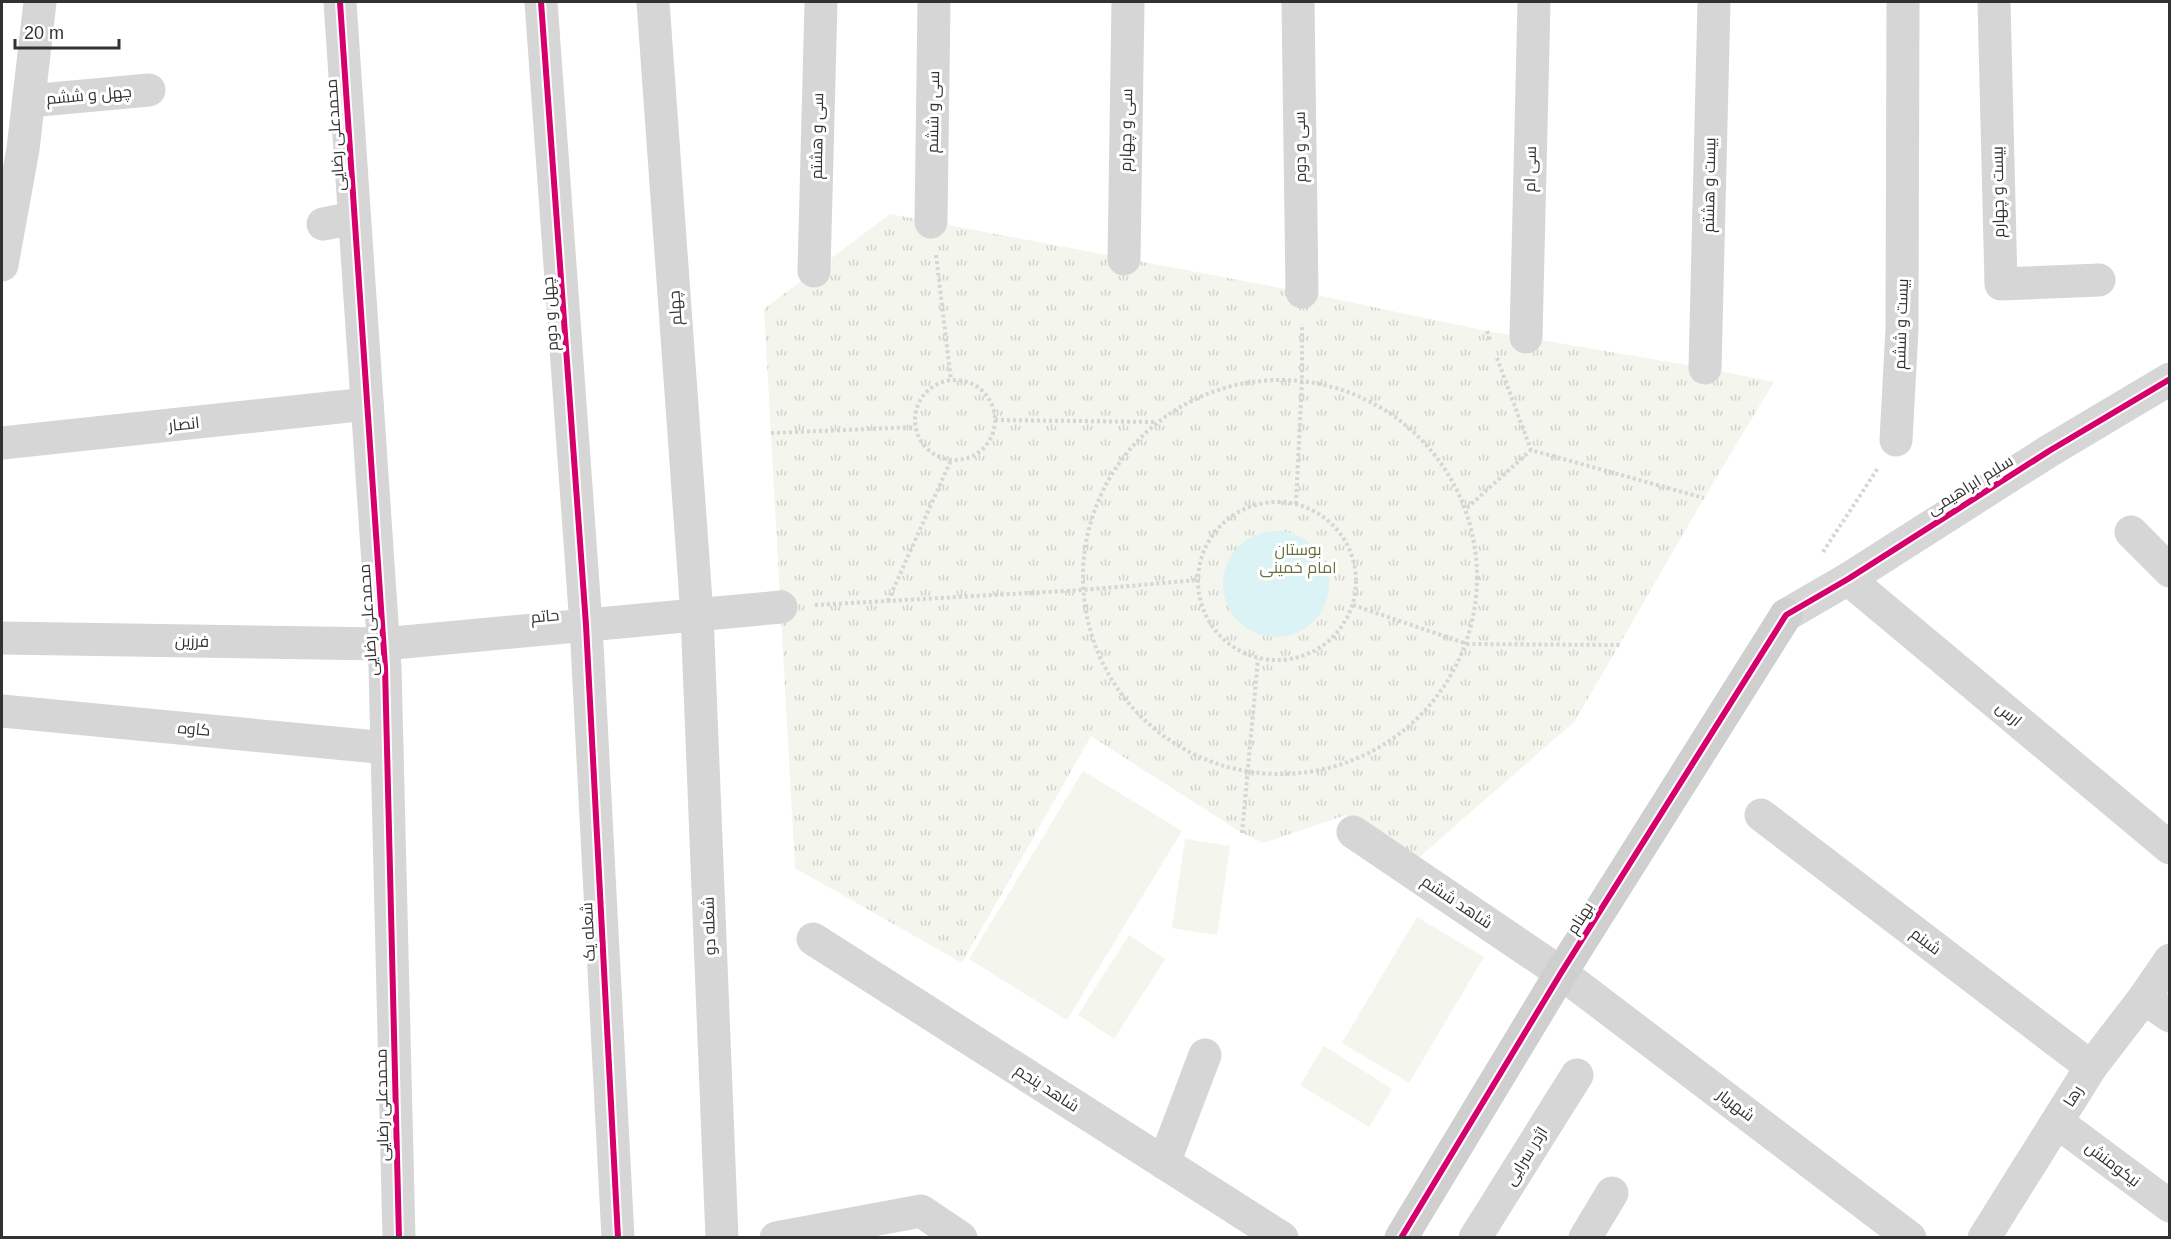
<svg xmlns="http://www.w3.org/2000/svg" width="2171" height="1239" font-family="Helvetica,Cairo,sans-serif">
	<defs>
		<pattern id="grass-tufts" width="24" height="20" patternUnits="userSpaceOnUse" patternTransform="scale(1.5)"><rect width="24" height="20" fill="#f4f5ec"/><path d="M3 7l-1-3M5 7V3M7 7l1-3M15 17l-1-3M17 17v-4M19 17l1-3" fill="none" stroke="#d2d2cb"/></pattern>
	</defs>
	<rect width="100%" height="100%" fill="#fff"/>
	<polygon fill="url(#grass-tufts)" points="890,214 1302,292 1487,331 1705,368 1774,382 1704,498 1575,721 1416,860 1346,815 1263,843 1242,833 1091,736 962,963 795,868 764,309"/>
	<g fill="#f4f5ec">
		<polygon points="1083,771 1182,831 1067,1020 969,959"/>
		<polygon points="1185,839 1230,846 1217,935 1172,928"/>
		<polygon points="1417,917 1484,957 1409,1083 1342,1043"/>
		<polygon points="1129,935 1165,959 1114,1039 1078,1015"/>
		<polygon points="1324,1046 1392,1089 1369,1127 1300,1085"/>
	</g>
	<circle fill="#dbf3f4" cx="1276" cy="584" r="53"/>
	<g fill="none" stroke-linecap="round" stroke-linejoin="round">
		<g stroke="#d6d6d6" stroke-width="4" stroke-dasharray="3 3" stroke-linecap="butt">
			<polyline points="936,255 951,380"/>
			<polyline points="1487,331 1490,340"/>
			<polyline points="1497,358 1531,450"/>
			<circle cx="1280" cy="577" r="197"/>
			<circle cx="955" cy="420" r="40"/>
			<polyline points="995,420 1156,422"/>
			<polyline points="771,433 915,427"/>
			<circle cx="1277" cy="581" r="79"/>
			<polyline points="1296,504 1302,379 1302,324"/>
			<polyline points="1467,508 1531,450 1704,498"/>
			<polyline points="1823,552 1878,468"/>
			<polyline points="888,601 951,460"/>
			<polyline points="815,605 1083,590 1197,580"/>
			<polyline points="1353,605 1467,644 1620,645"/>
			<polyline points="1242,833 1258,659"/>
		</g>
		<g stroke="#d6d6d6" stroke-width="33">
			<polyline points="340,2 385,667 399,1238"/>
			<polyline points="541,2 586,625 618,1238"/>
			<polyline points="653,2 697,615 722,1238"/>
			<polyline points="1298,2 1302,292"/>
			<polyline points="1994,2 2001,284 2099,280"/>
			<polyline points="29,101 149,90"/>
			<polyline points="931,222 934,2"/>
			<polyline points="323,224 354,218"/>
			<polyline points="1124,259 1128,2"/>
			<polyline points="2,265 23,149 40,2"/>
			<polyline points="814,271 821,2"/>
			<polyline points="1526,337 1534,2"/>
			<polyline points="1705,368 1714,2"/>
			<polyline points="1896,440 1902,329 1903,2"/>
			<polyline points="2,443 367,404"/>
			<polyline points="2131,532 2170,571"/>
			<polyline points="1848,579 2170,848"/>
			<polyline points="1786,615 1848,579 2049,451 2170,379"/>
			<polyline points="2,638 383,644 781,607"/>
			<polyline points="2,711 387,748"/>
			<polyline points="1761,815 2091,1067"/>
			<polyline points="1353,832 1561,973 1910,1238"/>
			<polyline points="813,939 1282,1238"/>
			<polyline points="2144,998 2170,1016"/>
			<polyline points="2057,1122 2170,1206"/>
			<polyline points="1164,1163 1205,1055"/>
			<polyline points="776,1238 921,1211 961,1238"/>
			<polyline points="1475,1238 1577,1075"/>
			<polyline points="1585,1238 1612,1193"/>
			<polyline points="1984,1238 2091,1067 2144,998 2170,960"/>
		</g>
		<polyline stroke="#cfcfcf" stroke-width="33" points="1401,1238 1561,973 1786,615"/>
		<defs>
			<g id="cycleway">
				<polyline points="340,2 385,667 399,1238"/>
				<polyline points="541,2 586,625 618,1238"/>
				<polyline points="1401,1238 1561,973 1786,615 1848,579 2049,451 2170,379"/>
			</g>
		</defs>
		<use href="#cycleway" stroke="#fff" stroke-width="10"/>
		<use href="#cycleway" stroke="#d6006c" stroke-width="6"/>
	</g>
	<g text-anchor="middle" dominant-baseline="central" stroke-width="6" stroke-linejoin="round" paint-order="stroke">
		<g font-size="16" fill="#323232" stroke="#fff">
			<text transform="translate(89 95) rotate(-5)">چهل و ششم</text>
			<text transform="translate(933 112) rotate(-89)">سی و ششم</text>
			<text transform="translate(1126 130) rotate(-89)">سی و چهارم</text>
			<text transform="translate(335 135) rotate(-94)">محمدعلی رضایی</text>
			<text transform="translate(817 136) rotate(-89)">سی و هشتم</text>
			<text transform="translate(1300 147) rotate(-91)">سی و دوم</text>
			<text transform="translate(1530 169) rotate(-89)">سی ام</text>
			<text transform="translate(1709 185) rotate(-89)">بیست و هشتم</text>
			<text transform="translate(1998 192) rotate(-91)">بیست و چهارم</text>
			<text transform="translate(675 308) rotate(-94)">چهلم</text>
			<text transform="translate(550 314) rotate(-94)">چهل و دوم</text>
			<text transform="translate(1901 324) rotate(-88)">بیست و ششم</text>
			<text transform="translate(184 424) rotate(-6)">انصار</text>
			<text transform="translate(1970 485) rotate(-32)">سلیم ابراهیمی</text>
			<text transform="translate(545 616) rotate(-5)">حاتم</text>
			<text transform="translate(368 620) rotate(-94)">محمدعلی رضایی</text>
			<text transform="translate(192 641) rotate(1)">فرزین</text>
			<text transform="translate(2009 714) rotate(40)">ارس</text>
			<text transform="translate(194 729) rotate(5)">کاوه</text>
			<text transform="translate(1457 902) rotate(34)">شاهد ششم</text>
			<text transform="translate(1580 918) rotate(-58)">بهنام</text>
			<text transform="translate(709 926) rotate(-92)">شعله دو</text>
			<text transform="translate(588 932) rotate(-93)">شعله یک</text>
			<text transform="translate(1926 941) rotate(37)">شبنم</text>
			<text transform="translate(1047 1088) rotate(33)">شاهد پنجم</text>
			<text transform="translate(2073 1096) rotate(-58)">رها</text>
			<text transform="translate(382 1105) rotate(-91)">محمدعلی رضایی</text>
			<text transform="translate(1736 1105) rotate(37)">شهریار</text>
			<text transform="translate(1526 1156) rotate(-58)">اژدر سرایی</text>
			<text transform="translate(2113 1164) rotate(37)">نیکومنش</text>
		</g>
		<g font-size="16" fill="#68713c" stroke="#fff">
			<text x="1298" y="549">بوستان<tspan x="1298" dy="18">امام خمینی</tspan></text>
		</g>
	</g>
	<rect width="2171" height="1239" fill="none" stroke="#323232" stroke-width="6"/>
	<path d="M15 39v9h104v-9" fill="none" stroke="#323232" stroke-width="3"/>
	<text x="24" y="39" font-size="18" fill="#323232" stroke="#ffffff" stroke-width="4.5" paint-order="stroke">20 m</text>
</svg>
